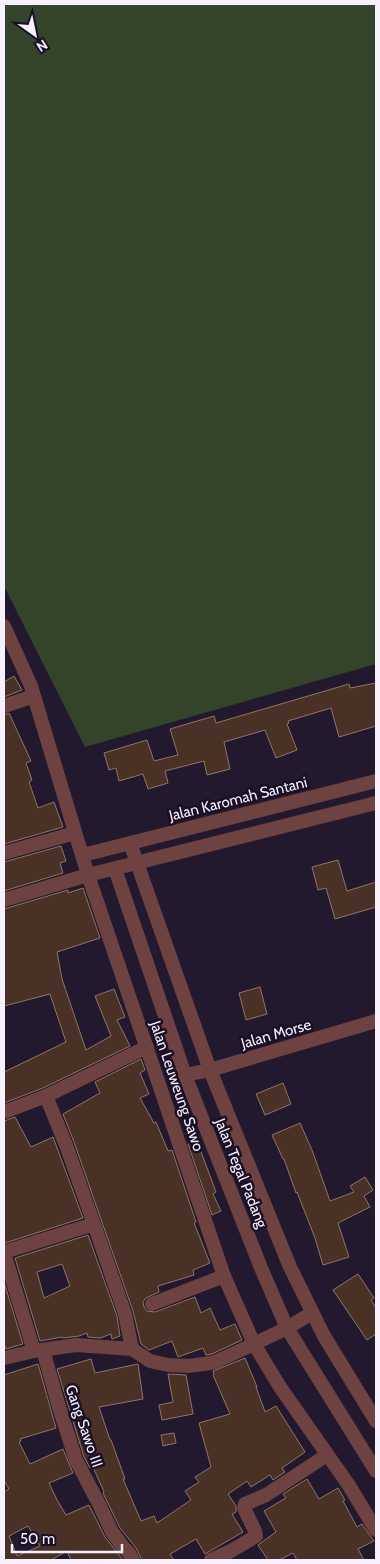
<svg xmlns="http://www.w3.org/2000/svg" width="380" height="1564" font-family="Cabin,sans-serif">
	<rect width="100%" height="100%" fill="#23192f"/>
	<polygon fill="#33442a" points="4,4 376,4 376,664 85,747 4,586"/>
	<g fill="#4a3125" stroke="#917467" fill-rule="evenodd">
		<polygon points="14,676 22,690 4,697 4,682"/>
		<polygon points="376,683 376,726 339,737 331,708 288,721 289,723 287,724 297,750 276,758 265,730 224,742 230,769 207,775 204,761 165,771 168,783 148,789 143,774 119,781 116,768 109,770 104,753 147,740 154,761 178,755 170,729 214,716 216,723 349,684 350,688"/>
		<polygon points="9,713 31,761 26,763 32,780 29,782 38,808 54,802 63,827 4,844 4,715"/>
		<polygon points="61,846 66,861 60,863 63,873 4,891 4,862"/>
		<polygon points="338,860 347,891 376,882 376,907 335,919 326,888 318,890 312,867"/>
		<polygon points="83,888 100,938 57,952 62,979 86,1050 111,1036 95,996 114,989 125,1017 117,1020 130,1046 43,1088 4,1103 4,1072 66,1042 50,994 4,1006 4,909 68,890 68,893"/>
		<polygon points="260,987 267,1014 246,1020 239,993"/>
		<polygon points="141,1059 145,1070 140,1073 149,1094 140,1098 154,1123 156,1122 168,1151 172,1150 196,1222 194,1223 210,1263 193,1270 194,1275 158,1286 159,1292 146,1298 143,1302 144,1307 147,1311 155,1312 195,1297 201,1313 210,1308 220,1330 235,1324 242,1340 212,1354 206,1355 203,1348 178,1357 172,1341 149,1350 141,1344 133,1311 74,1142 63,1114 100,1093 95,1082"/>
		<polygon points="283,1083 291,1104 265,1115 256,1094"/>
		<polygon points="15,1117 31,1147 53,1137 83,1218 5,1243 4,1239 4,1121"/>
		<polygon points="300,1123 312,1150 330,1201 354,1192 350,1186 365,1177 373,1190 364,1196 370,1207 338,1223 349,1257 323,1265 315,1238 297,1192 296,1193 284,1159 283,1159 272,1135"/>
		<polygon points="197,1141 216,1192 213,1194 221,1211 212,1215 188,1144"/>
		<path d="M88 1235 117 1316 120 1336 112 1339 111 1334 100 1338 88 1337 87 1333 79 1336 63 1338 62 1337 40 1341 15 1258ZM62 1264 70 1286 44 1298 37 1272Z"/>
		<polygon points="358,1274 374,1298 371,1300 376,1308 376,1334 367,1340 333,1290"/>
		<polygon points="4,1282 23,1344 6,1349 4,1344"/>
		<polygon points="245,1358 257,1387 256,1387 265,1412 276,1406 305,1452 282,1468 285,1472 273,1480 270,1475 251,1487 247,1481 228,1494 236,1506 236,1512 232,1514 243,1532 205,1554 196,1539 170,1554 174,1560 142,1560 136,1548 120,1528 103,1493 104,1492 93,1467 90,1468 84,1457 57,1369 91,1359 95,1373 138,1364 143,1399 99,1407 110,1440 111,1440 125,1479 123,1479 141,1521 154,1516 157,1523 191,1500 185,1491 199,1482 195,1477 211,1467 199,1423 230,1414 213,1375 214,1374 213,1371"/>
		<path d="M38 1364 56 1428 20 1439 21 1441 19 1442 30 1464 63 1449 73 1473 49 1483 57 1500 66 1515 89 1505 105 1537 123 1560H71L67 1551 51 1560H4V1492L9 1489 4 1480V1375ZM28 1526 40 1546 17 1556 9 1536Z"/>
		<polygon points="168,1374 186,1375 193,1414 162,1420 159,1405 173,1402"/>
		<polygon points="174,1433 176,1443 163,1446 161,1435"/>
		<polygon points="307,1479 319,1499 338,1488 345,1500 343,1501 357,1527 362,1524 374,1541 358,1549 364,1560 297,1560 293,1553 279,1560 268,1560 258,1545 276,1532 264,1511 286,1498 283,1494"/>
	</g>
	<g fill="none" stroke-linecap="round" stroke-linejoin="round">
		<g stroke="#6e4241" stroke-width="14">
			<polyline points="4,626 31,686 88,875 224,1276 254,1344 280,1387 348,1484 376,1530"/>
			<polyline points="4,706 34,696"/>
			<polyline points="130,843 210,1070 290,1267 324,1336 376,1421"/>
			<polyline points="4,853 75,833"/>
			<polyline points="83,855 376,781"/>
			<polyline points="115,869 185,1075 261,1268 287,1328 376,1471"/>
			<polyline points="4,900 88,875 376,803"/>
			<polyline points="185,1075 210,1070 376,1021"/>
			<polyline points="4,1112 46,1096"/>
			<polyline points="94,1224 66,1145 46,1096 147,1047"/>
			<polyline points="4,1252 94,1224 125,1314 132,1349"/>
			<polyline points="4,1253 34,1351"/>
			<polyline points="152,1304 224,1276"/>
			<polyline points="43,1350 59,1407 76,1460 99,1504 112,1532 123,1547 129,1553 133,1560"/>
			<polyline points="4,1358 34,1351 76,1345 132,1349 150,1361 168,1365 188,1366 204,1364 215,1362 254,1344 287,1328 312,1313"/>
			<polyline points="211,1560 231,1551 256,1536 255,1531 244,1508 245,1504 266,1495 327,1455"/>
		</g>
	</g>
	<g text-anchor="middle" dominant-baseline="central" stroke-width="5" stroke-linejoin="round" paint-order="stroke">
		<g font-size="15" fill="#f6f0ff" stroke="#1a1025">
			<text transform="translate(238 799) rotate(-14)">Jalan Karomah Santani</text>
			<text transform="translate(276 1034) rotate(-16)">Jalan Morse</text>
			<text transform="translate(177 1086) rotate(71)">Jalan Leuweung Sawo</text>
			<text transform="translate(241 1173) rotate(68)">Jalan Tegal Padang</text>
			<text transform="translate(84 1426) rotate(71)">Gang Sawo III</text>
		</g>
	</g>
	<rect width="380" height="1564" fill="none" stroke="#f6f0ff" stroke-width="10"/>
	<g transform="translate(35 35) rotate(147)" stroke="#1a1025" stroke-width="4" paint-order="stroke">
	<path d="M0-4L9 19L0 12L-9 19Z" fill="#f6f0ff"/>
	<text y="-8" font-size="14" font-weight="bold" text-anchor="middle" fill="#f6f0ff">N</text>
	</g>
	<path d="M12 1544v8h110v-8" fill="none" stroke="#f6f0ff" stroke-width="2.5"/>
	<text x="20" y="1544" font-size="15" fill="#f6f0ff" stroke="#1a1025" stroke-width="4" paint-order="stroke">50 m</text>
</svg>
